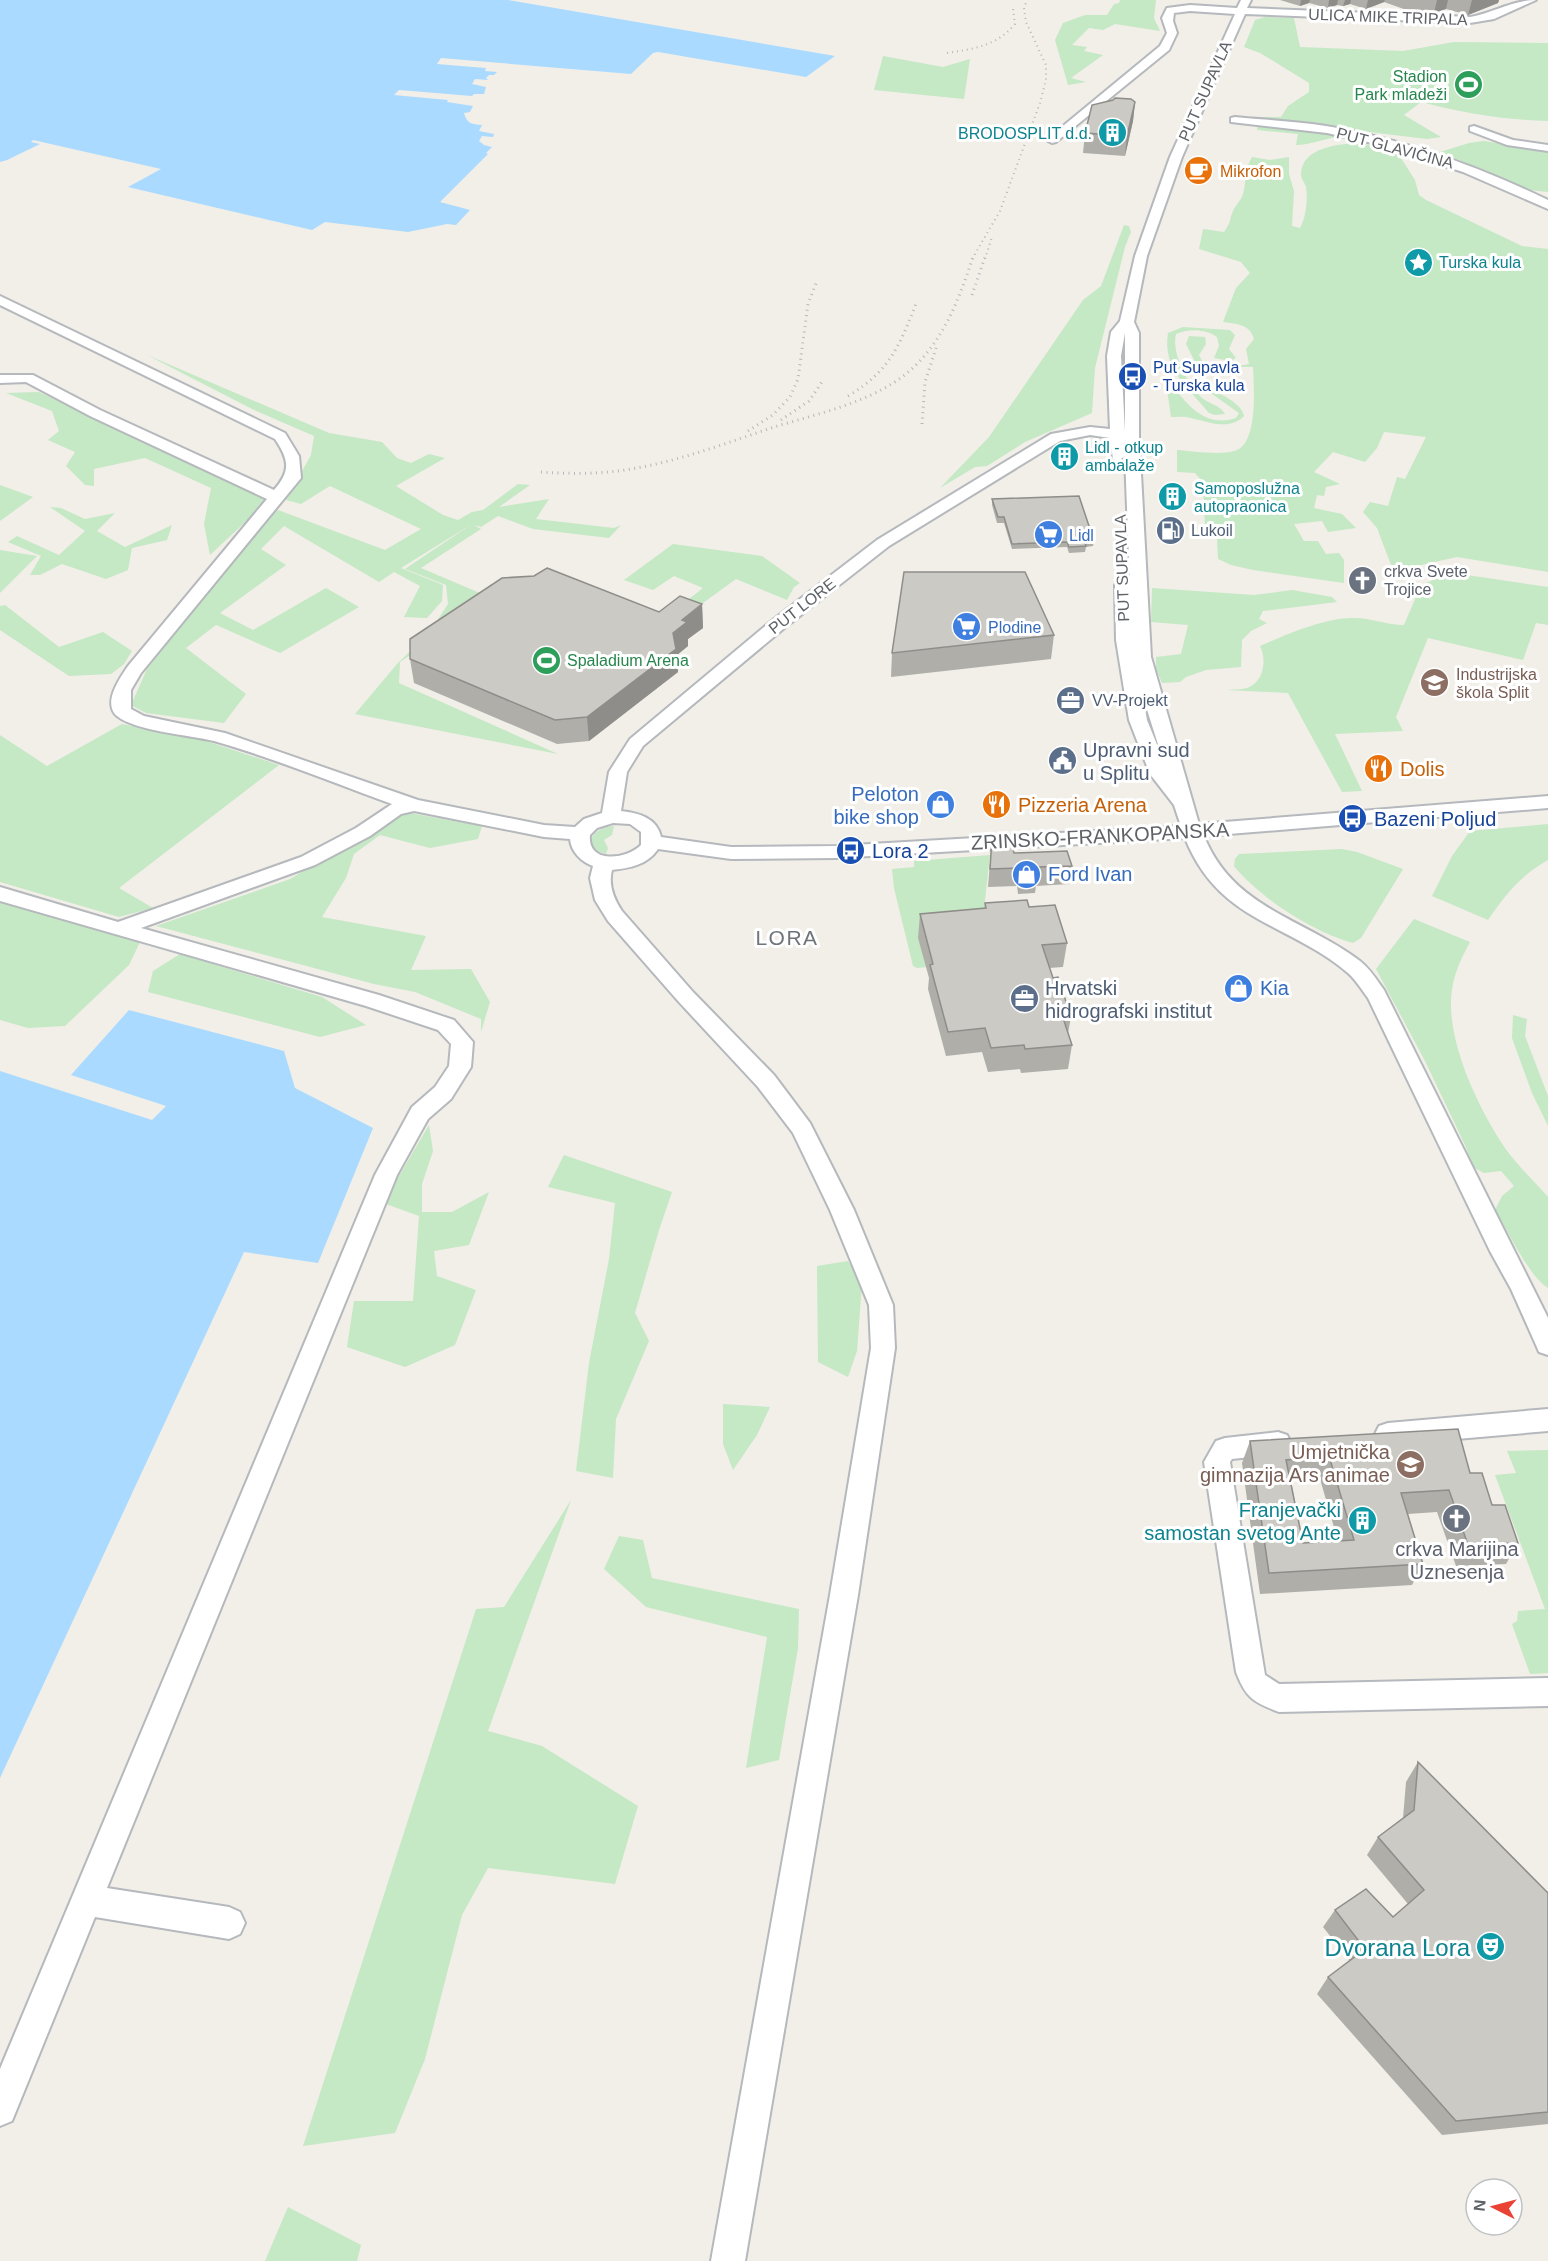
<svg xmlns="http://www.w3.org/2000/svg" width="1548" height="2261" font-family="Helvetica,sans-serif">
	<rect width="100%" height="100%" fill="#f1efe8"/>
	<g fill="#c5e8c5">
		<polygon points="1120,0 1156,0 1154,18 1160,31 1115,24 1103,30 1089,28 1072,45 1087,47 1084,51 1103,55 1071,78 1086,82 1068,85 1055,40 1063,23 1085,15 1107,15 1114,4 1119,3"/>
		<path d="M1265 17 1294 18 1300 47 1403 51 1454 42 1548 43V121C1505 120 1462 113 1421 102L1404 115 1441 137 1427 139 1344 129 1440 152 1469 143 1484 141 1548 151V192L1528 190 1457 159 1411 146 1364 135 1259 122V117H1281L1288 106 1309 92V83L1260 53 1244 47 1255 20Z"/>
		<polygon points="883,56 943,67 970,59 964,99 874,90"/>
		<path d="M1258 125 1316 131 1342 136C1327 138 1309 145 1296 145L1298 134 1257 130Z"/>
		<path d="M1361 143 1397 152 1415 180 1419 195 1426 200 1522 246 1548 249V572L1457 557 1399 570 1391 565 1377 528 1363 512 1370 502 1388 506 1397 477 1405 479 1426 437 1384 432 1377 448 1365 462 1333 452 1314 472 1340 484 1326 487 1324 496 1317 495 1314 508 1342 514 1356 528 1328 532 1322 521 1294 524 1304 541H1318L1326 554 1339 553 1344 560V583L1253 570 1231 565 1218 559 1217 538 1205 526 1203 482 1195 473 1177 472V450C1191 451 1225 456 1237 450 1258 441 1254 387 1253 367L1197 366 1186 344 1189 336 1205 337 1206 344 1199 355 1202 361C1215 369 1235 367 1249 364L1246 349 1254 339C1250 324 1237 324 1223 322L1236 288 1250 273 1241 262 1199 249 1203 229 1224 232C1232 221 1229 220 1233 211 1236 204 1241 201 1243 194 1247 179 1244 171 1252 157L1270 160 1289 157V174L1294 191 1292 226 1300 228C1306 218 1308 199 1306 187 1305 183 1301 179 1301 174 1302 146 1341 144 1361 143Z"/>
		<polygon points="1124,225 1129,226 1131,232 1125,247 1095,368 1092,413 1025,442 987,466 975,467 940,488 989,437 1083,300 1101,286"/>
		<path d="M1183 327 1230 330 1235 335 1229 349 1236 358 1230 361 1214 358 1219 346 1217 337C1207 329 1188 328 1176 334 1171 353 1188 385 1202 398 1209 404 1220 405 1225 414L1215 415 1209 413C1189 388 1162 369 1168 333Z"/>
		<polygon points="147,355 329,433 382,442 397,458 411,463 429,454 445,458 396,486 443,515 458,520 472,512 483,510 518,484 530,485 499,507 549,499 536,519 614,528 621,525 609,538 533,529 498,516 481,527 474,525 481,529 421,568 494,599 400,662 399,683 558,754 355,714 397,664 429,633 448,604 446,585 405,569 472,524 401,568 443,585 442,601 427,618 404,617 420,586 394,572 379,582 284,526 261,549 286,565 220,613 253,630 326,588 359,607 280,653 216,625 186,648 246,694 224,723 146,713 131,705 147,669 261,523 278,510 385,550 421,529 330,486 301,504 286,500 311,455 314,436 254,410"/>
		<path d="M1166 382C1173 385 1175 390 1180 395 1195 414 1212 426 1236 418L1239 413 1205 389C1217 391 1242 403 1244 416 1229 431 1209 422 1191 418 1185 416 1178 417 1171 417Z"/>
		<polygon points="39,392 270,499 210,555 204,524 211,488 145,458 94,469 94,486 85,485 66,466 75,452 48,440 59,431 52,411 6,393"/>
		<polygon points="0,485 33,497 0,521"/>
		<polygon points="50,507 61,508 85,519 115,513 97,531 125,547 172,525 167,540 132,548 128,570 106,579 62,564 40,575 30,575 41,556 8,542 17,536 59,555 85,531"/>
		<polygon points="673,544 762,556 800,583 794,587 787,600 736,579 696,608 684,603 703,588 674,576 653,590 624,580"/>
		<polygon points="0,550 37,556 0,593"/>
		<path d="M1460 574 1548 587V625L1536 623 1523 660 1428 638 1396 717 1403 731 1335 734 1362 791 1342 792 1288 693 1227 690C1233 689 1241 690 1247 688 1264 682 1267 660 1260 646 1285 635 1326 617 1354 618 1371 618 1387 625 1404 625L1421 585 1443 576Z"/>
		<polygon points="1152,588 1254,595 1292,590 1332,597 1337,602 1263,611 1259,619 1267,623 1251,631 1242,640 1241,667 1206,670 1186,677 1180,682 1162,683 1156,669 1156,657 1181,654 1188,625 1151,622"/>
		<polygon points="5,605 59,647 103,632 132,651 124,664 111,674 69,676 0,630 0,606"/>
		<polygon points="122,724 200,739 279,765 119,888 153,908 119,917 0,882 0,735 47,766"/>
		<polygon points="410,813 482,826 478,839 430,848 380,835 354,854 346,878 322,917 426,936 411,970 471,969 490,1002 481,1032 481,1019 415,992 374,984 156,926 290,879 392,819"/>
		<path d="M1548 824V860C1521 875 1505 895 1488 920L1432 896 1452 856 1470 831Z"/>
		<path d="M614 826 612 835 604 840 608 848 606 854 595 850 590 841C594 831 603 827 614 826Z"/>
		<path d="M1342 849 1357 852 1403 869 1361 938 1353 943C1313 932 1260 898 1234 866L1235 859 1239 854Z"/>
		<polygon points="990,855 984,909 919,938 926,967 917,968 913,966 894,888 892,869 914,867 914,861"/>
		<polygon points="0,902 140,942 129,965 65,1026 28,1028 0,1020"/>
		<path d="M1414 919 1470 942C1463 955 1456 969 1453 984 1442 1034 1478 1108 1505 1148 1517 1165 1534 1181 1548 1197V1288C1529 1277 1507 1229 1495 1210L1502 1196 1514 1186 1501 1171 1484 1173 1473 1167 1465 1145 1425 1061 1376 969Z"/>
		<polygon points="180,954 322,997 366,1025 320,1037 148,992 153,971"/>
		<polygon points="1513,1015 1527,1019 1525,1036 1548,1096 1548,1126 1532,1093 1512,1038"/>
		<polygon points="429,1125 433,1151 422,1184 422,1212 452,1212 489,1192 469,1245 434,1251 437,1276 476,1290 455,1345 405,1367 347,1347 354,1301 413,1301 419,1216 383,1203"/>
		<polygon points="564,1155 672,1192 659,1230 635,1313 649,1341 616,1419 613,1478 576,1471 589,1363 609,1259 615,1203 548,1187"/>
		<polygon points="848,1261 862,1283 857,1351 848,1377 818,1362 817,1266"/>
		<polygon points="723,1404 770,1407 757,1435 733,1470 723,1444"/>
		<polygon points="1548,1450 1548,1673 1530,1674 1512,1624 1517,1621 1518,1611 1545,1609 1495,1475 1516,1473 1507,1451"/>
		<polygon points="571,1500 488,1731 542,1746 638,1806 615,1884 488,1868 462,1915 425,2059 395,2133 303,2146 476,1609 504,1607"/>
		<polygon points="619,1536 643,1540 652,1578 799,1609 798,1648 779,1760 746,1768 767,1637 646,1607 604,1569"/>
		<polygon points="288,2207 361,2245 357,2261 265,2261"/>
	</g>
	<g fill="#aadaff">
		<path d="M0 0H508L835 56 806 77 658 52 653 53 631 74 441 58 437 64 486 68 485 71 497 72 494 75H489L486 78 488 80 475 79 472 84 486 87 484 94H474L472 96 399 90 394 95 448 100 447 102 473 106 470 112 464 113C467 124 472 124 482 125L479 131 494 134 493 137 482 136 479 141 484 145 492 147 486 153 488 154 440 202 470 210 456 225 447 224 408 232 325 222 312 230 128 187 161 169 33 140 31 142 40 144 7 160 0 162Z"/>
		<polygon points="129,1010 284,1051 295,1088 373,1128 318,1263 244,1252 0,1778 0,1071 152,1120 166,1106 71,1075"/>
	</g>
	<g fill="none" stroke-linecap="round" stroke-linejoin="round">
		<defs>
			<g id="street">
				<path d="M1241 0H1251L1247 8 1470 17C1493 13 1513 0 1536 0L1494 19 1470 23 1245 14 1182 157 1147 256 1134 322 1139 333V437L1151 657 1199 824 1548 796V808L1204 836C1233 909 1304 918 1360 961 1370 969 1377 980 1384 990L1548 1318V1355L1539 1352 1536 1345 1511 1289 1490 1251 1368 998C1362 990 1356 980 1348 973 1288 922 1219 923 1185 838L836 858 731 859 658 849C647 865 630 868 612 870 608 885 614 899 622 911L693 992 774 1075 810 1123 854 1210 893 1305 895 1348 858 1595 745 2261H711L830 1595 871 1348 869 1305 830 1210 793 1133 758 1087 679 1002 608 921 595 900 590 878 593 866C582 862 571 852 570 839L544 837 414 811 401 814 370 836 315 865 141 928 379 995 454 1020 473 1042 471 1067 451 1099 428 1119 397 1175 107 1888 229 1907 240 1912 245 1923 240 1934 229 1939 95 1917 12 2121 0 2126V2069L375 1175 412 1107 435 1087 449 1066 451 1044 438 1030 366 1006 0 901V887L118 922 301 857 356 828 392 804C334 783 274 758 214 741 190 735 135 731 117 716 102 703 120 678 128 666L267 499 90 416 26 382 0 383V375H33L100 410 274 490C291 471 289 460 275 439L0 305V296L285 433 299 456 301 478 141 673 131 690V709L144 716 225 733 418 800 544 825 575 827 584 819 602 813 609 772 630 739 770 622 877 540 1051 434 1090 427 1110 429 1107 356 1111 332 1120 321 1135 256 1170 157 1235 14 1190 11 1174 13 1173 21 1177 33 1169 50 1056 142 1052 143 1046 140 1160 46 1167 33 1162 18 1167 8 1190 5 1237 8ZM1125 333V432L1121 356ZM1090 435 1110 438 1113 459 1118 461 1125 456 1130 584 1123 580 1115 585 1116 640 1129 720 1150 774 1174 805 1181 826 836 846 731 847 661 837C657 818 639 813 621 811L627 772 643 746 782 630 889 546 1060 441ZM1143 697 1162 757 1147 720ZM613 823 630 824 641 832V845C626 860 587 864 590 835L597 828Z"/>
				<path d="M1235 117C1265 120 1296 121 1326 126 1404 139 1477 166 1548 200V209L1463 172 1381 145 1327 133 1231 122V118Z"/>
				<polygon points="1474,126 1513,140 1548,145 1548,151 1507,145 1470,131 1470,127"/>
				<polygon points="1548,1409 1548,1431 1388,1445 1379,1442 1375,1434 1379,1426 1388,1423"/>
				<path d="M1278 1432 1287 1435 1291 1443 1287 1451 1278 1454 1232 1459 1230 1462 1265 1675 1279 1684 1548 1678V1706L1279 1712C1253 1702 1246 1698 1236 1672L1204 1462 1216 1441 1225 1438Z"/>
			</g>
		</defs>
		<use href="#street" stroke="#b5b8bc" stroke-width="4"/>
		<use href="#street" fill="#fff" fill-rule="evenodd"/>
		<g stroke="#b6b7b8" stroke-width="2" stroke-dasharray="1 4" stroke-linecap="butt">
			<path d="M947 53C973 49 997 46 1015 24L1013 9"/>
			<polyline points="972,259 1000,211 1040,103 1046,80 1046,65 1026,22 1024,8 1027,0"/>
			<polyline points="985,259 992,237"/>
		</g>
		<g stroke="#b6b7b8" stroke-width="3" stroke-dasharray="1 4.5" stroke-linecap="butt">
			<polyline points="972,295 985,257"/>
			<path d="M848 396C890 371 900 345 917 301"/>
			<polyline points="781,420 809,401 824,379"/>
			<polyline points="922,424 925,382 937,345"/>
			<polyline points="748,431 774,414 790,397 798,379 808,304 817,281"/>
			<path d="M541 472C567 474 593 474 618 471 671 464 721 445 771 428 819 413 880 401 916 365 946 335 960 296 973 257"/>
		</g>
	</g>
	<g fill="#afaea9" fill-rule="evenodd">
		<polygon points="1280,0 1499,0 1498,3 1468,15 1446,9 1434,13 1415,13 1384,2 1366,9 1350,4 1343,6 1337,5 1328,8 1309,3 1300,6"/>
		<polygon points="1135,102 1133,121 1125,156 1083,153 1085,133"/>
		<polygon points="992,499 1094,541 1093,546 1086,547 1085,552 1069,553 1067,547 1012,549 1004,523 997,523 992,505"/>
		<polygon points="702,604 703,628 688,639 688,646 677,655 678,672 589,741 557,744 414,683 410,659"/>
		<polygon points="1054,635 1051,659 891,677 892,653"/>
		<polygon points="992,837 1014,853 1072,866 1069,884 1036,886 1035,893 1018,894 1017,886 988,887"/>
		<polygon points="985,903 1029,907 1067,943 1063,967 1049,968 1053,978 1071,1017 1068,1033 1072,1045 1068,1069 1021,1073 1020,1069 988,1072 982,1052 946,1056 928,989 929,978 918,938 920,914 984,909"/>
		<path d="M1250 1441 1470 1473 1518 1543 1506 1564 1456 1566 1437 1512 1408 1514 1423 1564 1412 1585 1260 1594 1242 1463ZM1320 1479 1338 1541 1303 1543 1291 1481Z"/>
		<polygon points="1418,1762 1548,1893 1548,2124 1442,2135 1317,1994 1328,1977 1350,1961 1323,1927 1335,1910 1393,1917 1408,1904 1367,1855 1378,1837 1403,1818 1406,1782"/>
	</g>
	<g fill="#8f8d8a">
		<polygon points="1301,0 1310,0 1309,3 1300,6"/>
		<polygon points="1329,0 1338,0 1337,5 1328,8"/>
		<polygon points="1345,0 1351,0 1350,4 1343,6"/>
		<polygon points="1368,0 1385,0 1384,2 1366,9"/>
		<polygon points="1437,0 1448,0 1446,9 1434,13"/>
		<polygon points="1472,0 1499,0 1498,3 1468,15"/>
		<polygon points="1135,102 1133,121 1125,156 1127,136"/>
		<polygon points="702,604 703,628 688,639 688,646 677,655 678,672 589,741 587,717 673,633 682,620"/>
	</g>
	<g fill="#cccac5" stroke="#8f8d8a" stroke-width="1.5" fill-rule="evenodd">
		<polygon points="1115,98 1131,99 1135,102 1127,136 1085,133 1092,105 1113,100"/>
		<polygon points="1079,496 1094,541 1084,541 1086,546 1069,547 1067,542 1012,544 1004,517 998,517 992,499"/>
		<polygon points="547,568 659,612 680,596 702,604 682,620 687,622 673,633 676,649 587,717 555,720 410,659 410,639 502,578 534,576"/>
		<polygon points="904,572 1025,572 1054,635 892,653"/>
		<polygon points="1009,835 1014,853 1067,851 1072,866 1036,867 1037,875 1021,875 1019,868 990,869 992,837"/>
		<polygon points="1027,900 1029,907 1055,905 1067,943 1042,945 1053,978 1058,977 1071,1017 1063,1018 1072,1045 1025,1049 1024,1045 991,1048 985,1028 948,1032 930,965 933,964 920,914 986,908 985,903"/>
		<path d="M1458 1429 1470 1473H1482L1492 1505H1505L1518 1543 1468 1545 1449 1490 1401 1493 1423 1564 1269 1573 1250 1441ZM1329 1456 1354 1540 1303 1543 1286 1460Z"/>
		<polygon points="1418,1762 1548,1893 1548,2112 1456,2121 1328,1977 1365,1949 1335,1910 1366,1889 1393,1917 1424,1890 1378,1837 1414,1810"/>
	</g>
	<defs>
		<symbol id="stadium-disc" viewBox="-11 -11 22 22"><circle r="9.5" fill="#2e9e5b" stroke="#fff"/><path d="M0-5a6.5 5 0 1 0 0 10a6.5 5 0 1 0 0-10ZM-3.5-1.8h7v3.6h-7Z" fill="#fff"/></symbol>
		<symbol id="building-disc" viewBox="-11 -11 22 22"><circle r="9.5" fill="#0f9aa8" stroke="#fff"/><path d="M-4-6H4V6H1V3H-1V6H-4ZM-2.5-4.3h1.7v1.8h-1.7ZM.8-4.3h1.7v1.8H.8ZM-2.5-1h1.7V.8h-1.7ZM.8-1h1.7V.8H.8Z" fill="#fff"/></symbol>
		<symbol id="cafe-disc" viewBox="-11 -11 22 22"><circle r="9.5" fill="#e8710a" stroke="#fff"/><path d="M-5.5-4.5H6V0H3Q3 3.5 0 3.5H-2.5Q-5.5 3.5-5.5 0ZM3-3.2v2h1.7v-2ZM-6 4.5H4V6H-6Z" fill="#fff"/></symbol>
		<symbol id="sight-disc" viewBox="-11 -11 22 22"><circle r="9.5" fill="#0f9aa8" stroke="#fff"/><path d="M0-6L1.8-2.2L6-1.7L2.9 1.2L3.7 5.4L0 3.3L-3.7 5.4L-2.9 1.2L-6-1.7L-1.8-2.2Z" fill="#fff"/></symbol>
		<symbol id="bus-disc" viewBox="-11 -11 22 22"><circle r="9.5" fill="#1a4fb4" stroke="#fff"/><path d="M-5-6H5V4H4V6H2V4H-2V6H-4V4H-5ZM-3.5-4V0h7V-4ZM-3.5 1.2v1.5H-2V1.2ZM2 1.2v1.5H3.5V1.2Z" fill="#fff"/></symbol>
		<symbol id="fuel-disc" viewBox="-11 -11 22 22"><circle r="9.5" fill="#5c6f8a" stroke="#fff"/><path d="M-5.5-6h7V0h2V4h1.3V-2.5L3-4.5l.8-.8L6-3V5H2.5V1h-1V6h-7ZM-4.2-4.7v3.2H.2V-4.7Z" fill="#fff"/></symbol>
		<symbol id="supermarket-disc" viewBox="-11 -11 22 22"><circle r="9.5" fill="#3f7fe0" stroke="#fff"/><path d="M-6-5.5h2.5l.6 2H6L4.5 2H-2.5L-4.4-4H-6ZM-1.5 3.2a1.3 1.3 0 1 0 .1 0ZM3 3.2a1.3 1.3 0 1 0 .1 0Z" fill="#fff"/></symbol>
		<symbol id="church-disc" viewBox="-11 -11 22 22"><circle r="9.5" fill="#6b7280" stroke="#fff"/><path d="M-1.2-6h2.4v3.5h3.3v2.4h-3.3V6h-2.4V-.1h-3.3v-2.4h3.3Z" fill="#fff"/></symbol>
		<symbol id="school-disc" viewBox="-11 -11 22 22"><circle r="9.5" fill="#8d6e63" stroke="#fff"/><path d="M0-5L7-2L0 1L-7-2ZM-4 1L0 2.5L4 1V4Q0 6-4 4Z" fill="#fff"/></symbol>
		<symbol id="office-disc" viewBox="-11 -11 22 22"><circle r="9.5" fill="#5c6f8a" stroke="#fff"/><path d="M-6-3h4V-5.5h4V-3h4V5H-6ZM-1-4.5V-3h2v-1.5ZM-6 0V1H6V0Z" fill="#fff"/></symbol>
		<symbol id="civic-disc" viewBox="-11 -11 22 22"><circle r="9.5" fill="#5c6f8a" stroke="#fff"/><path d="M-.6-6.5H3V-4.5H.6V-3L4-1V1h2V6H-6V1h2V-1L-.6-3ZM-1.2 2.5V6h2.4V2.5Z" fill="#fff"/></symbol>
		<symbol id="restaurant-disc" viewBox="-11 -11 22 22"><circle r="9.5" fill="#e8710a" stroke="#fff"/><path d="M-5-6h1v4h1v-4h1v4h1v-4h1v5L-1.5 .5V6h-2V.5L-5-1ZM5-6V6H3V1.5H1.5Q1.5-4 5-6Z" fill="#fff"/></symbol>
		<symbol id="shop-disc" viewBox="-11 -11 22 22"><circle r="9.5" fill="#3f7fe0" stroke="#fff"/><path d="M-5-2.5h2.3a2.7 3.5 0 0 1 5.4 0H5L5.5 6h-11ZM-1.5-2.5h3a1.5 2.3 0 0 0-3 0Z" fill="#fff"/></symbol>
		<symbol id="theatre-disc" viewBox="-11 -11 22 22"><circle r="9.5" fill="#0f9aa8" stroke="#fff"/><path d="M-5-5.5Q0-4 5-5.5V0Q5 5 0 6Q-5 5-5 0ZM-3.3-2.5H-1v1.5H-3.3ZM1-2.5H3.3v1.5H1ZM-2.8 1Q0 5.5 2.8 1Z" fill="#fff"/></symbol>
	</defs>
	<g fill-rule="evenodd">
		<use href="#stadium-disc" x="1452" y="68" width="33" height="33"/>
		<use href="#building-disc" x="1096" y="116" width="33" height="33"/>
		<use href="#cafe-disc" x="1182" y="154" width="33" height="33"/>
		<use href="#sight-disc" x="1402" y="246" width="33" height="33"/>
		<use href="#bus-disc" x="1116" y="360" width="33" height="33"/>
		<use href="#building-disc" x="1048" y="440" width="33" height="33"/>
		<use href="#building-disc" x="1156" y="480" width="33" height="33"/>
		<use href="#fuel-disc" x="1154" y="514" width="33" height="33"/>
		<use href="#supermarket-disc" x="1032" y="518" width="33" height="33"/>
		<use href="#church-disc" x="1346" y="564" width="33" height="33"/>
		<use href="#supermarket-disc" x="950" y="610" width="33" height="33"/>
		<use href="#stadium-disc" x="530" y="644" width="33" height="33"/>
		<use href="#school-disc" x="1418" y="666" width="33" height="33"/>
		<use href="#office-disc" x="1054" y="684" width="33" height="33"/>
		<use href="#civic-disc" x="1046" y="744" width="33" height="33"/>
		<use href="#restaurant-disc" x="1362" y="752" width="33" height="33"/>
		<use href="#shop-disc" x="924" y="788" width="33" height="33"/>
		<use href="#restaurant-disc" x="980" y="788" width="33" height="33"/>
		<use href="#bus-disc" x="1336" y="802" width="33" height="33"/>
		<use href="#bus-disc" x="834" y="834" width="33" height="33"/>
		<use href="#shop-disc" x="1010" y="858" width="33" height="33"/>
		<use href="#shop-disc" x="1222" y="972" width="33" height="33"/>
		<use href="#office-disc" x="1008" y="982" width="33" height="33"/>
		<use href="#school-disc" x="1394" y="1448" width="33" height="33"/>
		<use href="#church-disc" x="1440" y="1502" width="33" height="33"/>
		<use href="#building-disc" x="1346" y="1504" width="33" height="33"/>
		<use href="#theatre-disc" x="1474" y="1930" width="33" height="33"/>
	</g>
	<g text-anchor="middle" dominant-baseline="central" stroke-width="6" stroke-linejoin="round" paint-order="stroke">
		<g font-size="16" fill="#5f6368" stroke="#fff">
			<text transform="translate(1388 17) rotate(2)">ULICA MIKE TRIPALA</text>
			<text transform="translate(1205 91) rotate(-66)">PUT SUPAVLA</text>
			<text transform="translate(1395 148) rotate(15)">PUT GLAVIČINA</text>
			<text transform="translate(1122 568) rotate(-92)">PUT SUPAVLA</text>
			<text transform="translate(802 606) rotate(-38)">PUT LORE</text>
		</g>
		<g font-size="16" fill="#27864d" stroke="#fff" text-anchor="end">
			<text x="1447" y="76">Stadion<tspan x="1447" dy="18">Park mladeži</tspan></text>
			<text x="567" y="660" text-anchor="start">Spaladium Arena</text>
		</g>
		<g font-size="16" fill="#0d838f" stroke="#fff" text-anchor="start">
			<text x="1092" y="133" text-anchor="end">BRODOSPLIT d.d.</text>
			<text x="1439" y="262">Turska kula</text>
			<text x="1085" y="447">Lidl - otkup<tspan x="1085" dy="18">ambalaže</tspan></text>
			<text x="1194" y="488">Samoposlužna<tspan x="1194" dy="18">autopraonica</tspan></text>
		</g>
		<g font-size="16" fill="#c56008" stroke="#fff" text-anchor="start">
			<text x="1220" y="171">Mikrofon</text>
		</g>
		<g font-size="16" fill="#164399" stroke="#fff" text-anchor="start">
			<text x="1153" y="367">Put Supavla<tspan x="1153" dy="18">- Turska kula</tspan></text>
		</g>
		<g font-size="16" fill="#4e5e75" stroke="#fff" text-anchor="start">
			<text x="1191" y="530">Lukoil</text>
			<text x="1092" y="700">VV-Projekt</text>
		</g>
		<g font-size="16" fill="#366cbe" stroke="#fff" text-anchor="start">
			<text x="1069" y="535">Lidl</text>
			<text x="988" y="627">Plodine</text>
		</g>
		<g font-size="16" fill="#5b616d" stroke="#fff" text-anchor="start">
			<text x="1384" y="571">crkva Svete<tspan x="1384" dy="18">Trojice</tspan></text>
		</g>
		<g font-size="16" fill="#785e54" stroke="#fff" text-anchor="start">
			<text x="1456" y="674">Industrijska<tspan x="1456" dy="18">škola Split</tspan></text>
		</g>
		<g font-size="20" fill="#4e5e75" stroke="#fff" text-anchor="start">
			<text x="1083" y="750">Upravni sud<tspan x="1083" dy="23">u Splitu</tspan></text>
			<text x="1045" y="988">Hrvatski<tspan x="1045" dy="23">hidrografski institut</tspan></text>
		</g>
		<g font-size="20" fill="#c56008" stroke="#fff" text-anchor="start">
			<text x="1400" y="769">Dolis</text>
			<text x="1018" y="805">Pizzeria Arena</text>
		</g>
		<g font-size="20" fill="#366cbe" stroke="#fff" text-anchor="start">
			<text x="919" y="794" text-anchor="end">Peloton<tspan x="919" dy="23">bike shop</tspan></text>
			<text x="1048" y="874">Ford Ivan</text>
			<text x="1260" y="988">Kia</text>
		</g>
		<g font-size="20" fill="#164399" stroke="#fff" text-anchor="start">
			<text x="1374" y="819">Bazeni Poljud</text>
			<text x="872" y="851">Lora 2</text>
		</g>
		<g font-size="20" fill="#5f6368" stroke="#fff">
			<text transform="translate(1100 836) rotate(-3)">ZRINSKO-FRANKOPANSKA</text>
		</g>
		<g font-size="20" fill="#785e54" stroke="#fff" text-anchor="end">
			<text x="1390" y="1452">Umjetnička<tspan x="1390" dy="23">gimnazija Ars animae</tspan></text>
		</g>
		<g font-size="20" fill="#0d838f" stroke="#fff" text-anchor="end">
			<text x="1341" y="1510">Franjevački<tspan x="1341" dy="23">samostan svetog Ante</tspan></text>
		</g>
		<g font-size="20" fill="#5b616d" stroke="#fff">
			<text x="1457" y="1549">crkva Marijina<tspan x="1457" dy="23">Uznesenja</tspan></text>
		</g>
		<g font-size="21" letter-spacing="1.5" fill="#70757a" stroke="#fff">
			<text x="787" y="937">LORA</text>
		</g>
		<g font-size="24" fill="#0d838f" stroke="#fff" text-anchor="end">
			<text x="1470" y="1947">Dvorana Lora</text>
		</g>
	</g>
	<g transform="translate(1494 2207) rotate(276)"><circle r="28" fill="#ffffff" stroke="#bfc1c3" stroke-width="1.5"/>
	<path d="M0-4.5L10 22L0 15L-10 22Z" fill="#ea4335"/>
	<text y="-9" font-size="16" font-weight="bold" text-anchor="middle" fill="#5f6368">N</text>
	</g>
</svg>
